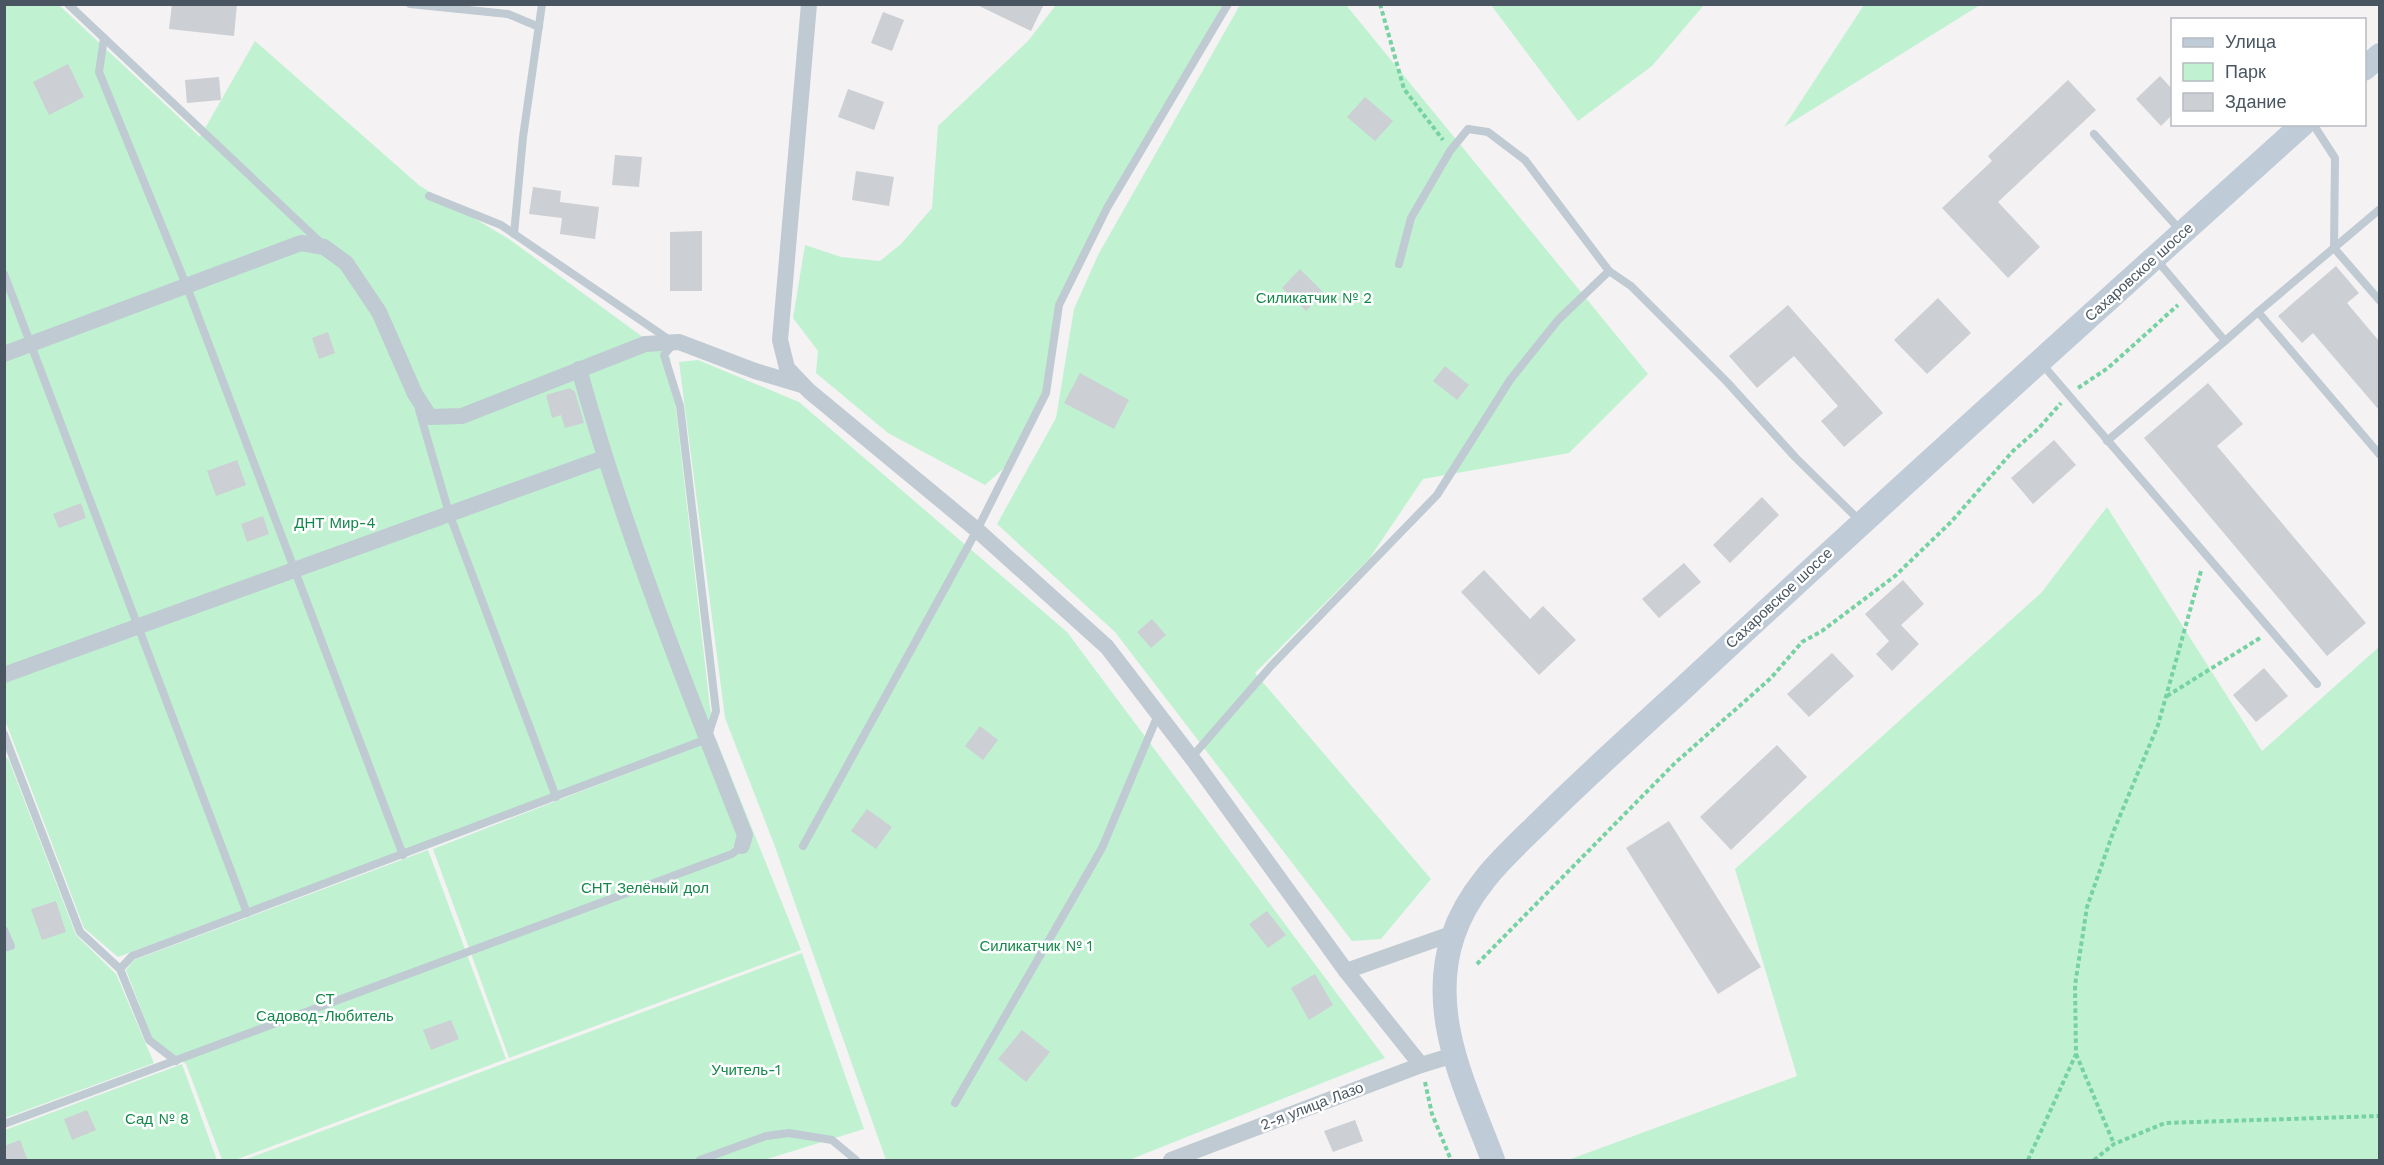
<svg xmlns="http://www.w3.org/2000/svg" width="2384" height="1165" font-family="'Work Sans',sans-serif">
	<rect width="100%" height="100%" fill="#f4f2f2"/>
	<g fill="#c0f2d2">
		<polygon points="5,5 59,5 200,137 255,41 420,186 509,239 670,357 713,734 118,957 84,928 5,720"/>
		<polygon points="1056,5 1223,5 1107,208 1059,305 1046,393 1012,461 985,485 888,433 816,373 818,351 793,318 805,245 841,257 880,261 901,244 932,208 938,126 1028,41"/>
		<polygon points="1240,5 1346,5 1648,374 1569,453 1423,479 1369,559 1255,673 1431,879 1381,939 1352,941 1115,632 997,524 1056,418 1074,309 1098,255"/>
		<polygon points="1491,5 1704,5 1652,66 1578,121"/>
		<polygon points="1864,5 1980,5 1784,127"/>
		<polygon points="698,360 799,402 1067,632 1385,1058 1129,1160 886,1160 774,844 725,718 679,362"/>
		<polygon points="2107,507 2262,751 2379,647 2379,1160 1568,1160 1797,1076 1735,869 2041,593"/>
		<polygon points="716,739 801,950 509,1058 433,849"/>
		<polygon points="8,758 76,935 116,974 154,1063 5,1118 4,759"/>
		<polygon points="428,850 506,1059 235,1160 222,1160 186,1064 152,1038 126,970 134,960"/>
		<polygon points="802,953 864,1129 764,1160 244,1160"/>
		<polygon points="182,1064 217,1160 5,1160 5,1130"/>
	</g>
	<g fill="#cccfd4">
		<polygon points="172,4 237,4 234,36 169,29"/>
		<polygon points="975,4 1044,4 1031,31"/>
		<polygon points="883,12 904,20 892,51 871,43"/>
		<polygon points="68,64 84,97 49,115 33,82"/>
		<polygon points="2160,76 2172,89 2172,115 2161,126 2136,99"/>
		<polygon points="219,77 221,100 187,103 185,80"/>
		<polygon points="2068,80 2096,110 1998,202 2040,247 2008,278 1942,208 1992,161 1988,156"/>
		<polygon points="848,89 884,102 874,130 838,117"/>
		<polygon points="1365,97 1393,121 1375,141 1347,117"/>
		<polygon points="615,155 642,157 639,187 612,185"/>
		<polygon points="856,171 894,177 889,206 852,200"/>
		<polygon points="533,187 561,191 560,202 599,207 595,239 560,234 562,218 529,214"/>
		<polygon points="702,231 702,291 670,291 670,232"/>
		<polygon points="2336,266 2359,293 2347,303 2379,341 2379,410 2313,333 2302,343 2278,316"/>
		<polygon points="1300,269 1324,293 1306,311 1282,288"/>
		<polygon points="1938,298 1971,333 1927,374 1894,340"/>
		<polygon points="1788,305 1883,413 1844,447 1821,421 1838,406 1794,356 1757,388 1729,356"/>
		<polygon points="328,332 335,353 319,359 312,338"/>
		<polygon points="1445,366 1469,385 1457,400 1433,381"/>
		<polygon points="1080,373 1129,400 1114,429 1064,403"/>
		<polygon points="2208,383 2243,424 2217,446 2366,623 2327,656 2144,438"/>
		<polygon points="570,388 575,392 584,423 565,428 561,415 552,418 546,395"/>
		<polygon points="2054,440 2076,465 2033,504 2011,478"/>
		<polygon points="237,460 246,485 216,496 207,471"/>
		<polygon points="1762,497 1779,515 1730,563 1713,545"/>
		<polygon points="81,503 86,518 59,528 53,514"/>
		<polygon points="263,516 269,534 247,542 241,524"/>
		<polygon points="1684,563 1701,582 1659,618 1642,599"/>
		<polygon points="1484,570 1530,619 1543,606 1576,640 1539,675 1461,592"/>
		<polygon points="1903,580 1924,604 1901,625 1919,644 1892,671 1876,654 1889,641 1865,614"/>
		<polygon points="1152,619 1166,635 1151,648 1137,632"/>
		<polygon points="1832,653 1854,676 1809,717 1787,694"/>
		<polygon points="2264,668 2288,696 2256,722 2233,695"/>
		<polygon points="980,726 998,740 983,760 965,746"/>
		<polygon points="1777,745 1807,777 1731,850 1700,817"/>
		<polygon points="867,809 892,827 876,849 851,831"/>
		<polygon points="1669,821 1761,967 1718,994 1626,848"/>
		<polygon points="56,901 66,932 42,940 31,909"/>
		<polygon points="1267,911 1286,935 1268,948 1249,924"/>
		<polygon points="1315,974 1333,1005 1309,1020 1291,988"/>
		<polygon points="451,1020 459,1039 431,1050 423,1030"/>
		<polygon points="1022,1030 1050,1052 1026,1082 998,1059"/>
		<polygon points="87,1110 96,1130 72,1140 64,1119"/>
		<polygon points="1355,1120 1363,1141 1333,1152 1324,1131"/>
		<polygon points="20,1140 28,1161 4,1161 4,1146"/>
	</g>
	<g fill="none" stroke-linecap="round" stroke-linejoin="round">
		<g stroke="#76d2a2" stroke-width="4" stroke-dasharray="4.5 3" stroke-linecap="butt">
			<polyline points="1380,4 1404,89 1443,140"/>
			<polyline points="2078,388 2108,368 2178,305"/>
			<polyline points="2167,696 2260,638"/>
			<polyline points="1477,964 1675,763 1771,678 1802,642 1822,631 1895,576 1951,522 2013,451 2039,428 2061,403"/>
			<polyline points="2076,1054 2114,1144"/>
			<polyline points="1425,1082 1432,1114 1451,1160"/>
			<polyline points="2028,1160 2076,1054 2075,985 2087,907 2114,830 2158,725 2201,571"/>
			<polyline points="2094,1160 2114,1144 2165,1123 2380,1116"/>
		</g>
		<g stroke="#bfcad2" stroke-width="8">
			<polyline points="68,4 321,243"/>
			<polyline points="410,4 508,14 539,27"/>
			<polyline points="104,38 99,72 187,287 403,855"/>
			<polyline points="2313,124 2335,158 2334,248 2380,301"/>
			<polyline points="2094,134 2180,230"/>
			<polyline points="514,234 523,137 542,4"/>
			<polyline points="1399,264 1411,218 1450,151 1468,129 1488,132 1525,160 1609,271 1631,286 1727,382 1795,457 1861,522"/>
			<polyline points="4,274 247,913"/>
			<polyline points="2258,312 2380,209"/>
			<polyline points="2225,341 2258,312 2380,455"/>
			<polyline points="2042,364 2317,684"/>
			<polyline points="419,410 449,513 556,797"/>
			<polyline points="2107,441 2225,341 2155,258"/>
			<polyline points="4,734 80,932 120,969"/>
			<polyline points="1191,758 1271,666 1437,495 1510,380 1558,320 1609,271"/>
			<polyline points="803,846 977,530 1046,393 1059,305 1107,208 1228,4"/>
			<polyline points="4,930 11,946 4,948"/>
			<polyline points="176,1061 149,1040 120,969 132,956 707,739 716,711 680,406 664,355 674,343 501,225 429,196"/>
			<polyline points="955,1103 1102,848 1158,715"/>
			<polyline points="4,1124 732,854 742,846"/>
			<polyline points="700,1160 766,1136 789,1133 832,1140 856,1160"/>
		</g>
		<g stroke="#bfcad2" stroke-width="16">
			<polyline points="809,4 780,340 787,368 809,391 977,530 1107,647 1195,762 1346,971 1421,1065"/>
			<polyline points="4,354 301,243 324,247 346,263 379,312 415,394 430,417 462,416 645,344 679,342 755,371 802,385"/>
			<path d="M579 369C623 527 684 682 745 835L742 846"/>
			<polyline points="4,675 604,458"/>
			<polyline points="1346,971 1454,933"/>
			<polyline points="1171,1160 1421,1065 1454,1055"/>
		</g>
		<g stroke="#bfcbd6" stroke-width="24">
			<polyline points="2364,69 2380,55"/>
			<path d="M1493 1160C1466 1088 1427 1014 1453 936 1470 884 1511 851 1548 814 1590 773 1634 733 1678 693 1884 501 2093 313 2303 124"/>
		</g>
	</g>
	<g text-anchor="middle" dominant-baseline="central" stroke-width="5" stroke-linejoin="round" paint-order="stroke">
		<g font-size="15" fill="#495661" stroke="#fff">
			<text transform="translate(2139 272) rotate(-42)">Сахаровское шоссе</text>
			<text transform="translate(1779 598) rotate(-43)">Сахаровское шоссе</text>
			<text transform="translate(1312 1106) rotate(-21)">2-я улица Лазо</text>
		</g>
		<g font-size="15" fill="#13884a" stroke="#fff">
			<text x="1314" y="298">Силикатчик № 2</text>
			<text x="335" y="523">ДНТ Мир-4</text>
			<text x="645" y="888">СНТ Зелёный дол</text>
			<text x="1036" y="946">Силикатчик № 1</text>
			<text x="325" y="999">СТ<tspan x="325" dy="17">Садовод-Любитель</tspan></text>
			<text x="746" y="1070">Учитель-1</text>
			<text x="157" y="1119">Сад № 8</text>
		</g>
	</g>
	<rect width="2384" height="1165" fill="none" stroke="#495661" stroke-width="12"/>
	<rect x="2171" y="18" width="195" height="108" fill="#ffffff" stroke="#b6bbc0" stroke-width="1.5"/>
	<rect x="2183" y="38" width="30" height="9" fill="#bfcbd6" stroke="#b6bbc0" stroke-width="1.5"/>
	<text x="2225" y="48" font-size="18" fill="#495661">Улица</text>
	<rect x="2183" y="63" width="30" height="18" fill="#c0f2d2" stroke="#b6bbc0" stroke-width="1.5"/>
	<text x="2225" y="78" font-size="18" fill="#495661">Парк</text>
	<rect x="2183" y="93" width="30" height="18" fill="#cccfd4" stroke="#b6bbc0" stroke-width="1.5"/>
	<text x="2225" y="108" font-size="18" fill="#495661">Здание</text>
</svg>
